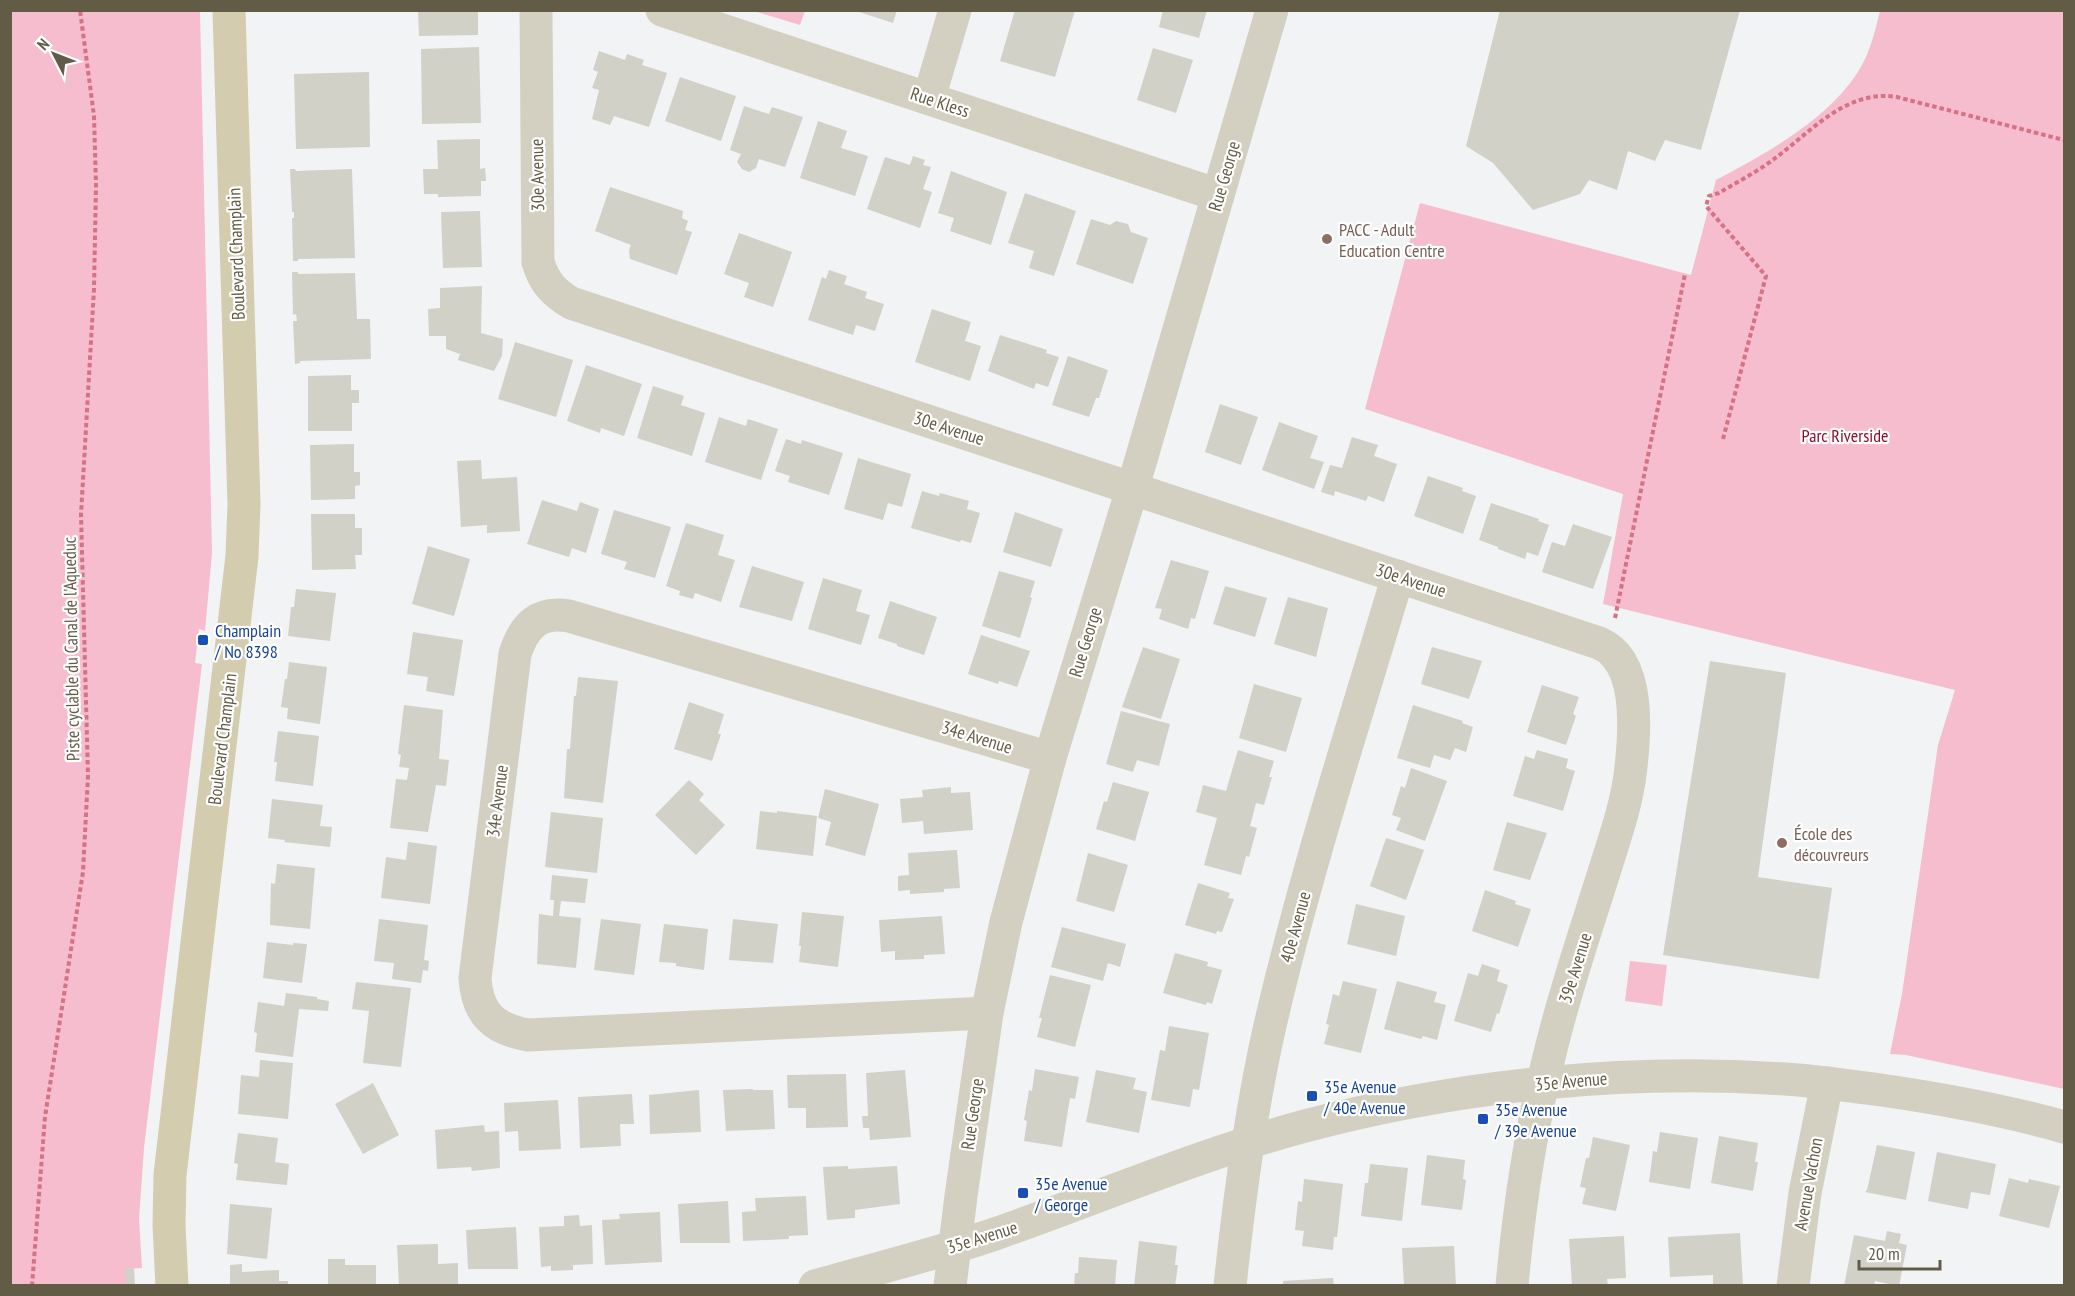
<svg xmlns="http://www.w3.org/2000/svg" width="2075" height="1296" font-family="'PT Sans Narrow',sans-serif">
	<rect width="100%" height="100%" fill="#f2f3f4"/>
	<g fill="#f5bdce">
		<polygon points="10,11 200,11 212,553 205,631 199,629 195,663 202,664 144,1148 139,1219 142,1268 126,1269 127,1285 11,1285"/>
		<polygon points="754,11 805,10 805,11 800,25"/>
		<path d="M1880 11H2064V1089L1906 1055 1890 1054 1902 994 1938 745 1955 690 1603 604 1623 494 1365 409 1420 203 1691 275 1716 180C1767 153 1839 114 1865 59 1872 44 1876 27 1880 11Z"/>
		<polygon points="1630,961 1667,965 1662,1006 1625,1001"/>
	</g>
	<g fill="#d1d1c8">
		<polygon points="418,10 478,10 478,35 419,36"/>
		<polygon points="853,10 897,10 893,23"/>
		<polygon points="1015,10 1075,10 1055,77 1000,61"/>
		<polygon points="1163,10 1207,10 1199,38 1159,27"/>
		<polygon points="1500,10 1740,10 1701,150 1665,140 1655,161 1628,151 1617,190 1589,180 1580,194 1533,210 1493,163 1466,146"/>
		<polygon points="479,47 481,123 422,124 421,49"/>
		<polygon points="1153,48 1193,60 1176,113 1137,100"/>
		<polygon points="599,51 625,60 627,54 644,60 642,65 667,73 649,127 614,116 610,125 592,119 599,90 592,88 598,72 593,70"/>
		<polygon points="369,72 370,147 296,149 294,74"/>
		<polygon points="680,77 736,96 721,141 665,121"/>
		<polygon points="744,106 769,114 772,107 803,117 785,167 759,159 756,168 749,172 742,169 737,162 741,154 730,150"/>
		<polygon points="818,121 847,131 841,148 868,156 855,196 800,178"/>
		<polygon points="480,139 480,169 485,168 486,181 481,181 481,196 438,197 438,194 424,194 423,169 438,169 437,140"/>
		<polygon points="913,156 925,160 923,165 931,167 923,189 932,192 920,228 867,209 885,157 910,165"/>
		<polygon points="290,169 295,169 296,171 352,169 355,258 298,259 298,261 293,261 292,218 294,218 294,212 292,212"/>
		<polygon points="951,171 1007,192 991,245 950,231 954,218 938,213"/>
		<polygon points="610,187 683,211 682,218 688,221 685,230 692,232 677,275 630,259 629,250 631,245 595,231"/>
		<polygon points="1025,193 1076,211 1054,276 1029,268 1034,251 1008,243"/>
		<polygon points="480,211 482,267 443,268 441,212"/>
		<polygon points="1091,219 1110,225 1116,221 1128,224 1131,232 1148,238 1133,284 1076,264"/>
		<polygon points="739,233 792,252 773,307 744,297 749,283 724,274"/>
		<polygon points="829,270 847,276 844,284 867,292 865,298 884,304 875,331 856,325 853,335 808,320 822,277 826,279"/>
		<polygon points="292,272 298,272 298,274 355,273 357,319 370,319 371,359 300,361 300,363 295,364 293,321 297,321 296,314 293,315"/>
		<polygon points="482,286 481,333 503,339 502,356 494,371 458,360 460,354 446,349 446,336 429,336 428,309 440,308 440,288"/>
		<polygon points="932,309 971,322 965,341 981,346 970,381 915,362"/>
		<polygon points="1000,335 1047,350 1046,353 1059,357 1048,387 1036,383 1034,389 988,371"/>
		<polygon points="515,342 573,360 556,417 498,399"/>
		<polygon points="1068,356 1108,370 1099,398 1096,398 1089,417 1052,405"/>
		<polygon points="586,365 642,384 624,436 601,428 600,433 567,421"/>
		<polygon points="351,375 351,390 359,390 359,403 352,403 352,431 308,431 308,376"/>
		<polygon points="653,386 684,396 681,405 705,413 692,456 637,438"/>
		<polygon points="1220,404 1258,417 1241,465 1205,452"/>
		<polygon points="719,417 746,426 748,419 778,429 761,480 705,462"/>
		<polygon points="1279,422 1318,436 1310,458 1324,462 1314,489 1262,470"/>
		<polygon points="1352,437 1378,445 1374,456 1397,464 1384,502 1368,496 1366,501 1335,491 1334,496 1321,492 1330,465 1342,468"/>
		<polygon points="786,439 801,444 802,440 843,453 829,495 788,482 790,476 775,471"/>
		<polygon points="354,444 354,472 360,472 360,485 355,486 355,499 311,500 310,445"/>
		<polygon points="858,458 911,474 902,507 888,503 883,520 844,509"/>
		<polygon points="481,460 482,479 517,477 520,531 487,533 487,525 461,527 457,461"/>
		<polygon points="1428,476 1463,488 1462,491 1476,496 1463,534 1414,516"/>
		<polygon points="922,491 939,496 940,493 969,501 967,509 980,513 971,543 961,540 960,542 911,528"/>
		<polygon points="542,500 577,511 580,502 599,509 586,553 572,548 569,557 527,544"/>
		<polygon points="1491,503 1539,519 1538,521 1549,525 1538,556 1527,552 1525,559 1498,549 1498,547 1479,540"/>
		<polygon points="614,510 671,527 655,578 624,569 627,562 601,554"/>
		<polygon points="1015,512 1063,529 1051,567 1003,552"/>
		<polygon points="311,514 355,514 355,528 362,528 362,555 355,555 356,569 312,570"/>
		<polygon points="686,523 724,535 718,555 735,560 721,602 695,593 693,599 679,595 680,591 666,586"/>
		<polygon points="1573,524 1612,537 1593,589 1542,572 1552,542 1565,546"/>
		<polygon points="428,546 470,559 454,616 412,604"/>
		<polygon points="1171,560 1209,571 1195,619 1191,618 1188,629 1159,619 1162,609 1155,608"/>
		<polygon points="752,566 804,582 792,621 739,607"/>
		<polygon points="999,571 1035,581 1030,597 1032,598 1020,638 982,626"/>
		<polygon points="823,578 862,590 856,611 870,615 861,645 808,629"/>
		<polygon points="1225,586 1267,598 1255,637 1213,624"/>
		<polygon points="296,589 336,593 330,641 288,636 291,607 294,607"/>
		<polygon points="1288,597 1328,608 1316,657 1274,644"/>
		<polygon points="890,601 937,617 924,655 897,646 897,644 878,638"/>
		<polygon points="413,632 463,640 454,696 426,691 428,677 407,674"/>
		<polygon points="981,635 1030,651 1017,687 999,681 998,684 968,674"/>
		<polygon points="1143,647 1180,659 1161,719 1122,707"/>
		<polygon points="1432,647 1482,661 1469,699 1421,684"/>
		<polygon points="1710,661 1786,673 1758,877 1832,888 1819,979 1663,955"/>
		<polygon points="289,662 327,667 320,724 287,719 288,708 281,707 285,679 287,679"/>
		<polygon points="578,677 618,681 603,803 564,798 567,749 570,749 574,696 576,696"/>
		<polygon points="1254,684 1302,698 1286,752 1239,738"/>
		<polygon points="1542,685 1579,697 1573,714 1576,716 1566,745 1527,732"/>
		<polygon points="689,702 724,714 718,734 721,734 712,761 674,749"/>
		<polygon points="404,705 443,710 439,759 449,760 446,786 436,785 428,832 390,828 396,779 407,780 409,768 399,767 401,755 398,754"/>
		<polygon points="1413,705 1463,721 1462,723 1473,727 1466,752 1455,748 1450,760 1434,755 1430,768 1397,758"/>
		<polygon points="1121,711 1170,724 1159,766 1137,760 1133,772 1106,764"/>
		<polygon points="278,731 319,736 313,786 275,781 277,762 274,762"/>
		<polygon points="1238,750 1274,761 1269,777 1272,777 1264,805 1256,803 1253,815 1250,826 1257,828 1249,857 1246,856 1241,875 1204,865 1217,818 1196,812 1203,785 1226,791"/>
		<polygon points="1537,750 1568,759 1566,768 1575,771 1563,811 1513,796 1525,756 1534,759"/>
		<polygon points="1411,768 1447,781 1425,841 1396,830 1401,818 1392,815 1401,786 1405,788"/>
		<polygon points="689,780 704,794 699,800 725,825 696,855 655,815"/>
		<polygon points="1113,782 1149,792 1135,841 1096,829 1104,801 1107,802"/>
		<polygon points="951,787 951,793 970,792 973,830 924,834 923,821 902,823 900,799 923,797 922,790"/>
		<polygon points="825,789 879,804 865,856 825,845 831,822 818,818"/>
		<polygon points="272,799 323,805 320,826 332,827 330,847 284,842 285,840 268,838"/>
		<polygon points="760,811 777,813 777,811 817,816 813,856 756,849"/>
		<polygon points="551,812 603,818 597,873 545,867"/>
		<polygon points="1507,822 1547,833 1530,880 1493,870"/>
		<polygon points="1386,838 1424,850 1406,900 1370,886"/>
		<polygon points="408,842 437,846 430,904 381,898 386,857 406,860"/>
		<polygon points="957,850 960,888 944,889 944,892 910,894 910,890 898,891 898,876 909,875 908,853"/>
		<polygon points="1088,853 1128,865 1114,912 1076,901"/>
		<polygon points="277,864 315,868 310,929 270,925 271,883 275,884"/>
		<polygon points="552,875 588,879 585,903 561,901 559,916 581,918 576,968 537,964 539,914 553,916 554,900 550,900"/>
		<polygon points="1198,883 1230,893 1228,898 1234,899 1222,932 1217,931 1216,934 1185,925"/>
		<polygon points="1485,890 1516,901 1515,904 1531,909 1518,947 1472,931"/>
		<polygon points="1356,904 1405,916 1396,956 1347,944"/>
		<polygon points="802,912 844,916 838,967 799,962 801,946 799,946"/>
		<polygon points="942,916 945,954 924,955 924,959 895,960 895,951 881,952 879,920"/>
		<polygon points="379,919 428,925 424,960 429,961 428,971 423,970 421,983 392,979 394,963 374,961"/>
		<polygon points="601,919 641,924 634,975 594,970"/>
		<polygon points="733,919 778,924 773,963 729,960"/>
		<polygon points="664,924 708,929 704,970 676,966 676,963 659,962"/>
		<polygon points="1062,927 1126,944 1120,967 1108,963 1103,981 1051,967"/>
		<polygon points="267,942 293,945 293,943 307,944 302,983 263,978"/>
		<polygon points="1175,953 1208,962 1207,966 1222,970 1212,1004 1207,1002 1206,1005 1163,993"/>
		<polygon points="1482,964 1500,970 1497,981 1508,985 1499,1014 1497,1013 1491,1032 1454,1021 1468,973 1478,976"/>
		<polygon points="1050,975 1091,985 1075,1047 1037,1037 1042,1018 1039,1018"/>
		<polygon points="1343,981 1377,989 1361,1053 1324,1044 1329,1025 1326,1024 1333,994 1339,996"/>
		<polygon points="1397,981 1437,992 1434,1002 1446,1005 1437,1040 1423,1036 1421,1039 1384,1029"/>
		<polygon points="356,982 411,988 401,1067 363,1063 369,1011 352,1009"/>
		<polygon points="286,993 317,997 317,999 329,1001 328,1011 299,1009 293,1057 255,1052 257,1033 254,1032 258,1002 284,1006"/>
		<polygon points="1169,1026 1209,1033 1199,1090 1193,1089 1190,1107 1151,1100 1160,1050 1165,1051"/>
		<polygon points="260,1060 293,1063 288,1119 238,1114 241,1075 259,1077"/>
		<polygon points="1035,1069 1079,1077 1075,1099 1070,1098 1062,1147 1024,1141 1027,1121 1024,1120 1029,1090 1032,1091"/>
		<polygon points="905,1070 911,1137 870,1140 869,1128 863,1128 862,1116 868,1116 866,1073"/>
		<polygon points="1096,1070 1136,1078 1133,1089 1147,1092 1139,1133 1086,1122"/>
		<polygon points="846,1074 848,1127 806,1128 806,1108 788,1108 787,1075"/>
		<polygon points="373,1083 399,1135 363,1154 335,1104"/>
		<polygon points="753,1089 753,1090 773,1090 775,1129 726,1131 723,1090"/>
		<polygon points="699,1090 701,1132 650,1134 649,1095"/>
		<polygon points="632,1094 634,1124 620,1124 621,1146 580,1148 578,1097"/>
		<polygon points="558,1100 561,1149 519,1151 518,1131 505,1132 504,1103"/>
		<polygon points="484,1125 485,1132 499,1131 500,1168 472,1171 471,1167 437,1169 435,1130"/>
		<polygon points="1660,1132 1698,1138 1690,1189 1649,1182 1653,1151 1657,1152"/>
		<polygon points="238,1133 278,1138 275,1162 289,1164 287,1185 236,1180 238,1164 234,1163"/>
		<polygon points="1719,1136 1758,1143 1755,1162 1758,1162 1753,1191 1711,1183"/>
		<polygon points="1593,1137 1630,1145 1616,1211 1582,1204 1586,1188 1580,1187 1586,1158 1589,1158"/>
		<polygon points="1877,1145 1915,1152 1906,1200 1865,1192 1867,1190"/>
		<polygon points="1937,1152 1996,1164 1990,1195 1971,1192 1968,1209 1928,1201"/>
		<polygon points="1427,1155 1465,1160 1463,1179 1466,1180 1462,1210 1421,1205"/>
		<polygon points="1370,1164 1408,1168 1402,1221 1361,1216 1365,1183 1368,1183"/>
		<polygon points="848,1166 848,1169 897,1166 900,1204 855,1210 855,1218 827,1220 823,1167"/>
		<polygon points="2009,1178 2028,1183 2029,1179 2060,1186 2049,1228 1999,1216"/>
		<polygon points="1304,1179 1343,1184 1337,1237 1334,1237 1333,1250 1302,1246 1304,1231 1295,1230 1298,1201 1302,1202"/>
		<polygon points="806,1196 808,1235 789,1236 789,1239 743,1241 742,1212 756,1211 755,1198"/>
		<polygon points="728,1201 730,1243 680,1243 678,1204"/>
		<polygon points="230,1204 272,1208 267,1259 227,1254"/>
		<polygon points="660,1212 662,1262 605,1265 602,1220 620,1219 619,1214"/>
		<polygon points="579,1215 580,1226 592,1225 593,1264 573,1265 573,1270 551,1271 551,1266 541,1267 539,1227 564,1226 564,1216"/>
		<polygon points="516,1227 518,1269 468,1269 466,1230"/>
		<polygon points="1887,1231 1901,1234 1899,1243 1907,1245 1899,1286 1875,1281 1874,1286 1844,1286 1854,1235 1885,1241"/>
		<polygon points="1740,1233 1743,1286 1713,1286 1713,1275 1670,1277 1668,1237"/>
		<polygon points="1624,1236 1626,1278 1607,1279 1608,1286 1572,1286 1569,1239"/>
		<polygon points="1139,1241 1177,1246 1175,1265 1178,1265 1175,1286 1134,1286"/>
		<polygon points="438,1244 438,1264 458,1263 458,1286 399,1286 397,1245"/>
		<polygon points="1454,1246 1456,1286 1404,1286 1402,1248"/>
		<polygon points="1079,1257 1117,1260 1115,1286 1074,1286 1075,1273 1078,1273"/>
		<polygon points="328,1259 345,1259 345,1265 376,1265 376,1286 328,1286"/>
		<polygon points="242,1264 242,1272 279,1270 279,1281 288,1281 288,1286 230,1286 230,1265"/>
		<polygon points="134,1268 135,1285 127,1286 125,1269"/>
		<polygon points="1333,1278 1334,1286 1283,1286 1283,1281"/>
	</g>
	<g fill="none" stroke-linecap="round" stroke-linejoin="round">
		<g stroke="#d77184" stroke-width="4" stroke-dasharray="4.5 3" stroke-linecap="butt">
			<path d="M1723 439 1766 276 1706 206 1709 196 1719 193C1737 182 1757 172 1774 159 1811 132 1846 89 1897 97L2064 140"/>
			<polyline points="1615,618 1685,274"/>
			<polyline points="32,1286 45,1117 83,872 88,776 81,515 94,289 96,185 94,116 80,10"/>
		</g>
		<g stroke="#d4d0c1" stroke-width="33">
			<path d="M536 10 538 262C544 282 553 292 571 303L1599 643C1642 661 1635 736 1630 775 1626 806 1615 837 1606 866 1587 927 1566 987 1551 1049 1531 1126 1519 1206 1512 1286"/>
			<polyline points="662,10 1218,195"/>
			<polyline points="929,98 955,10"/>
			<path d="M987 1013 528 1035C493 1029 477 1013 475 978L515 654C524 626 538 611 569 616L1050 758"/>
			<path d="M815 1286C875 1269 936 1254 995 1234 1098 1198 1200 1154 1305 1126 1459 1085 1627 1068 1785 1079 1817 1081 1849 1086 1881 1090 1943 1099 2004 1110 2064 1127"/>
			<polyline points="950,1286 961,1196 987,1013 1006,922 1050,758 1140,463 1272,10"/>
			<path d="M1230 1286C1239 1200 1250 1114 1269 1030 1304 877 1353 727 1398 576"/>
			<polyline points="1793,1286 1805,1193 1827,1083"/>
		</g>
		<polyline stroke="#d3ccaf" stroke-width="33" points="172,1286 169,1225 170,1175 242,556 244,504 229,10"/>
	</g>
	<g fill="#8d6e63" stroke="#fff" stroke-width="2">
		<circle cx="1327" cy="239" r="6"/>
		<circle cx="1782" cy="843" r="6"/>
	</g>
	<g fill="#1a4fb4" stroke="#fff" stroke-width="2">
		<rect x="197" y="634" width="12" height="12" rx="3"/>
		<rect x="1306" y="1090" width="12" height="12" rx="3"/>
		<rect x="1477" y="1113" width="12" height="12" rx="3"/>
		<rect x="1017" y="1187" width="12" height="12" rx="3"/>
	</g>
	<g text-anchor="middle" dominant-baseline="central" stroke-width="4.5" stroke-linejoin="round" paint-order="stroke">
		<g font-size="18" fill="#625c47" stroke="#fff">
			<text transform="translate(940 102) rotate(18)">Rue Kless</text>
			<text transform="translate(537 175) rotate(-91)">30e Avenue</text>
			<text transform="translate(1224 176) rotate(-74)">Rue George</text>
			<text transform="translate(236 254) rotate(-92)">Boulevard Champlain</text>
			<text transform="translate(949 428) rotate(18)">30e Avenue</text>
			<text transform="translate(1411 580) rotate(18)">30e Avenue</text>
			<text transform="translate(1085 642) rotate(-73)">Rue George</text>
			<text transform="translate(71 649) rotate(-91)">Piste cyclable du Canal de l'Aqueduc</text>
			<text transform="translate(977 737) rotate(17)">34e Avenue</text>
			<text transform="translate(222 739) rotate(-83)">Boulevard Champlain</text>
			<text transform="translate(497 801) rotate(-83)">34e Avenue</text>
			<text transform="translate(1295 927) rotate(-75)">40e Avenue</text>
			<text transform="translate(1575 968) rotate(-73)">39e Avenue</text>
			<text transform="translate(1571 1081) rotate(-5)">35e Avenue</text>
			<text transform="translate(972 1114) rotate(-82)">Rue George</text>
			<text transform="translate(1808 1184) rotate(-80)">Avenue Vachon</text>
			<text transform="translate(982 1237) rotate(-17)">35e Avenue</text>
		</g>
		<g font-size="18" fill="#785e54" stroke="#fff" text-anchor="start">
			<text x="1339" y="229">PACC - Adult<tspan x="1339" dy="21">Education Centre</tspan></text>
			<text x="1794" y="833">École des<tspan x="1794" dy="21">découvreurs</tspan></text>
		</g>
		<g font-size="18" fill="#8d0d27" stroke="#fff">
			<text x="1845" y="435">Parc Riverside</text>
		</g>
		<g font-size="18" fill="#164399" stroke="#fff" text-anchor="start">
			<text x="215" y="630">Champlain<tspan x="215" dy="21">/ No 8398</tspan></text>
			<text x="1324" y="1086">35e Avenue<tspan x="1324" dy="21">/ 40e Avenue</tspan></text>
			<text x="1495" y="1109">35e Avenue<tspan x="1495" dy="21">/ 39e Avenue</tspan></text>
			<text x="1035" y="1183">35e Avenue<tspan x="1035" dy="21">/ George</tspan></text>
		</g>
	</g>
	<rect width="2075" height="1296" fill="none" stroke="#625c47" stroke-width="24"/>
	<g transform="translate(54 54) rotate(312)" stroke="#ffffff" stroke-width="4.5" paint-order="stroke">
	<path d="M0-4.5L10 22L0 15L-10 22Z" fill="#625c47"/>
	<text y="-9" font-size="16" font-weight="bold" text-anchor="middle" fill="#625c47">N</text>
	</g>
	<path d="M1859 1260v9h81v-9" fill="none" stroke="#625c47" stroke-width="3"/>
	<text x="1868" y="1260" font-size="18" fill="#625c47" stroke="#ffffff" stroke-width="4.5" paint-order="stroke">20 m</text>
</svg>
